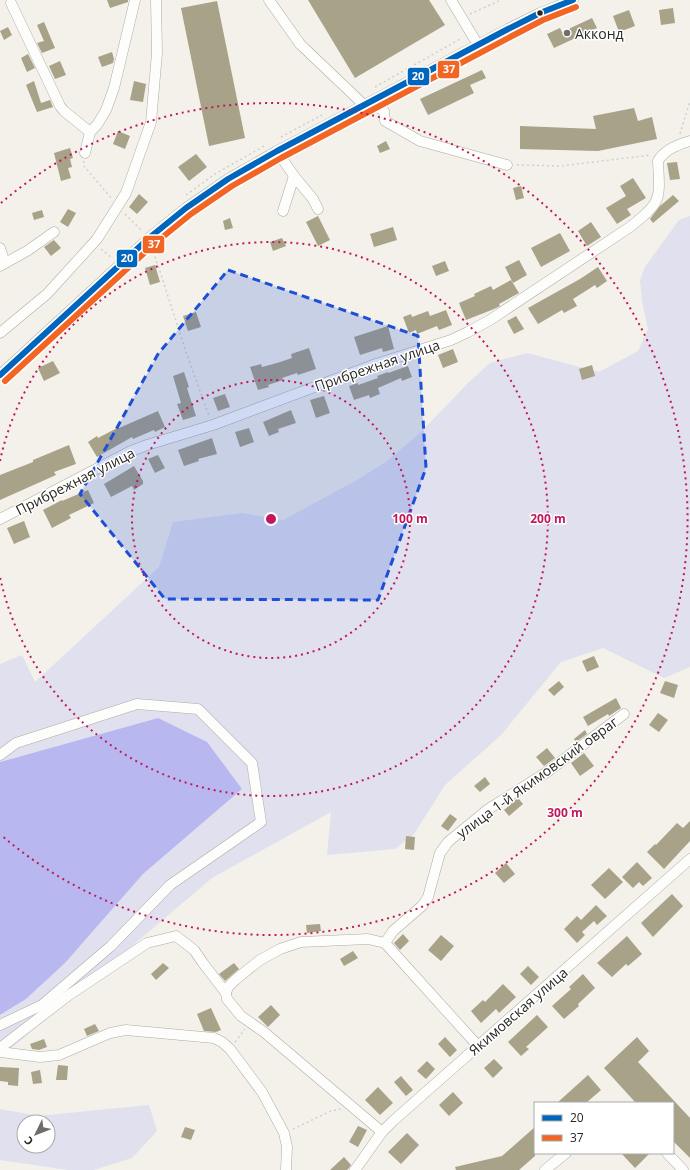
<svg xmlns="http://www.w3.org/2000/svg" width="690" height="1170" font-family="'Open Sans',sans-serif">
	<rect width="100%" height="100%" fill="#f3f1ea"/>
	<g fill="#e0e0ee" fill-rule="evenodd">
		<polygon points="690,216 690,667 664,678 603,648 561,662 501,735 445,785 414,834 395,849 327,855 331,812 212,878 0,1058 0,1015 26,999 65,963 143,874 242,789 158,718 0,762 0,664 22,655 35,682 159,567 173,522 242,513 283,520 357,480 387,461 421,432 467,384 490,363 527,353 599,372 638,351 648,329 642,301 640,280 645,267 679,220"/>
		<path d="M149 1105 157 1131 132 1158 94 1170H68L0 1160V1109L38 1116ZM24 1122H48V1146H24Z"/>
	</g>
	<polygon fill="#b8b7f0" points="158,718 207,742 242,789 143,874 65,963 26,999 0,1015 0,762"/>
	<g fill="#a7a288">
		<polygon points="107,0 128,0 128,2 110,8"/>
		<polygon points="308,0 429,0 445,25 355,78"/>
		<polygon points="217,1 245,138 209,146 181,8"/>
		<polygon points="673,8 675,23 661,25 659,10"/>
		<polygon points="629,10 635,26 619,32 613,16"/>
		<polygon points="592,18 597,28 554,48 547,34 560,28 562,32"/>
		<polygon points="44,22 55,48 42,53 37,43 44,41 37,25"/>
		<polygon points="8,27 12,35 4,40 0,31"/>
		<polygon points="112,52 114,59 113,63 102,67 98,57"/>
		<polygon points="28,54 35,68 27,72 21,58"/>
		<polygon points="60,61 66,75 55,79 49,66"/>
		<polygon points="482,70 486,78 470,85 474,93 428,115 420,99"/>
		<polygon points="34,81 41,103 50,100 53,107 37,112 26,85"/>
		<polygon points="134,81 146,84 143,102 130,100"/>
		<polygon points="634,108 638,121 652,117 657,139 598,151 520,149 520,126 596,129 593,116"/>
		<polygon points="118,131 130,136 125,149 113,144"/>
		<polygon points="386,141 390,149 380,153 377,146"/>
		<polygon points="70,148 73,158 70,159 72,167 68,168 71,178 61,181 54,153"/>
		<polygon points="196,154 207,167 189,181 178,167"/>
		<polygon points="677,162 680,179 670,180 667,163"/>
		<polygon points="633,178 646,198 627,209 631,215 617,224 606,208 626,196 620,186"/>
		<polygon points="521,186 524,198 516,200 513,188"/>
		<polygon points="139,194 148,202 137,214 129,207"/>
		<polygon points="673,195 679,201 653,223 650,219 660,206"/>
		<polygon points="68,209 76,213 68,227 60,222"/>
		<polygon points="42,210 44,217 34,220 32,213"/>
		<polygon points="318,216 330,240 318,246 306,222"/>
		<polygon points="230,218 233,228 225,230 223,221"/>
		<polygon points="591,222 601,237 587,246 578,231"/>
		<polygon points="393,227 397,240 374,247 370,234"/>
		<polygon points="560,233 570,251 541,267 531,248"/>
		<polygon points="282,238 286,246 273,251 270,242"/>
		<polygon points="54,240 61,248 51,256 44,247"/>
		<polygon points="519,260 527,275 513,283 505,267"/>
		<polygon points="445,261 449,271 436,276 432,266"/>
		<polygon points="155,265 160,282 150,285 145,268"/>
		<polygon points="598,267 607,281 597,288 595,285 573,299 577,306 564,313 562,310 538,324 528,308 580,279"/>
		<polygon points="511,280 519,293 499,304 500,306 494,309 466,320 459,303 475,296 474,294 491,286 493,290"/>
		<polygon points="446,310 452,325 439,330 437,326 417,334 416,330 409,333 403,317 411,314 412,317 428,311 430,316"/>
		<polygon points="196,312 201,327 188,331 183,316"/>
		<polygon points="516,316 524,329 514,334 507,321"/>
		<polygon points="388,326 394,349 383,352 382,348 360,355 354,337"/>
		<polygon points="309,348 316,369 298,375 297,373 282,378 283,380 268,385 269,387 258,390 250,367 261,364 262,367 277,363 292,358 291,354"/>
		<polygon points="453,349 458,362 443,368 438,355"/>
		<polygon points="53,361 60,373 44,381 38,368"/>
		<polygon points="592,365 595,376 582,380 579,369"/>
		<polygon points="408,366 412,377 402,381 401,378 378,388 380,394 370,398 369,395 354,400 349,386 358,383 358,385 378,378 377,376 388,372 388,373"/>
		<polygon points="184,372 189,387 187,388 196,416 183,420 177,404 181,403 173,376"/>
		<polygon points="225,394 230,407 218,411 213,398"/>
		<polygon points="324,396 330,413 316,418 310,400"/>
		<polygon points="291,410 296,423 278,429 279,432 269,436 263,422"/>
		<polygon points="158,411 165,427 155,432 154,430 133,439 132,437 97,457 88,442 97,436 98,438 119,427 119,428"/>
		<polygon points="249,428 254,442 240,447 235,432"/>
		<polygon points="212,438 217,454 198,459 199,461 184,466 178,450"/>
		<polygon points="69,445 76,464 54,472 56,475 0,500 0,475 33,462 33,460"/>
		<polygon points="158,455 165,468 155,473 148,459"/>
		<polygon points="134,466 143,481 143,484 134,490 132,486 111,497 104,484"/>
		<polygon points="88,490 94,503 69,515 71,518 52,528 43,510 62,500 62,501"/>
		<polygon points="24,521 30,537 14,544 7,528"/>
		<polygon points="594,656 599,667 587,672 582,661"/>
		<polygon points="559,681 564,687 554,696 548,690"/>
		<polygon points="665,681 678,685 674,698 660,693"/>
		<polygon points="616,698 621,708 609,716 608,714 588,726 583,717"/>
		<polygon points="658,713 668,720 659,732 649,725"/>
		<polygon points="585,730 587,734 576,742 574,739"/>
		<polygon points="547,748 555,758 544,766 536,757"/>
		<polygon points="584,753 594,766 580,776 571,763"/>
		<polygon points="485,777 490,784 480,792 474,786"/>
		<polygon points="518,798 523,804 509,816 504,810"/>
		<polygon points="450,814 457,819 448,831 441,826"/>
		<polygon points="690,821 690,841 664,869 647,852 655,844 656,845 677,823 683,828"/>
		<polygon points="406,836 415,837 414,850 405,849"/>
		<polygon points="637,862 652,878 643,886 639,882 633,888 622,877"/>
		<polygon points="506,863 515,874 504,883 495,873"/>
		<polygon points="609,868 623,882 605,899 591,885"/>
		<polygon points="672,894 683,906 653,937 641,923"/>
		<polygon points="596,905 607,916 597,925 594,921 582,932 585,935 577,943 564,929 577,916 581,920"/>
		<polygon points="320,924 321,931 307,933 306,925"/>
		<polygon points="403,934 409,941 400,950 394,943"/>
		<polygon points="441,935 454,946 441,961 428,950"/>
		<polygon points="627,936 642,954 628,966 626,964 612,977 597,963"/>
		<polygon points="353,951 358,958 344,966 340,959"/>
		<polygon points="163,963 169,968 156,980 151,974"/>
		<polygon points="234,963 239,969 225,981 219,974"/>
		<polygon points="528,966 539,977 531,985 520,974"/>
		<polygon points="583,974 595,988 578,1004 579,1006 564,1019 552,1006 571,989 569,987"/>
		<polygon points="503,984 516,997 499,1013 496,1009 481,1023 471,1011 483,1000 485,1002"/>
		<polygon points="271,1005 280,1015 268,1027 258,1017"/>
		<polygon points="211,1008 221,1030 216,1032 204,1031 197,1014"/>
		<polygon points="537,1015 548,1027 526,1047 529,1049 521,1056 508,1042"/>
		<polygon points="95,1024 99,1031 87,1036 84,1029"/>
		<polygon points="445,1037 457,1050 450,1057 438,1044"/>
		<polygon points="637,1037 649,1051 638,1062 690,1118 690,1158 673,1141 673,1103 636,1103 604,1068"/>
		<polygon points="44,1039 47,1047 39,1050 32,1049 30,1044"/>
		<polygon points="494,1059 503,1068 493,1078 484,1068"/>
		<polygon points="427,1061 435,1069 426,1079 417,1071"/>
		<polygon points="58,1065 68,1066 67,1080 56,1080"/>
		<polygon points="0,1067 19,1068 18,1086 8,1085 8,1082 0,1081"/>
		<polygon points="40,1070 42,1083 33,1084 31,1072"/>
		<polygon points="588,1075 601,1090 586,1103 557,1103"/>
		<polygon points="401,1076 413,1090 406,1096 394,1082"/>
		<polygon points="378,1087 393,1103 380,1115 365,1100"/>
		<polygon points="453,1092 463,1103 449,1116 439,1105"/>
		<polygon points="358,1126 367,1130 358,1147 349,1142"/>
		<polygon points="185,1127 195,1130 191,1140 181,1137"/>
		<polygon points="535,1127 535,1156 519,1170 456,1170 455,1167 502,1156"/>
		<polygon points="407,1133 419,1145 401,1164 388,1152"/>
		<polygon points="621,1153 650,1153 635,1168"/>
		<polygon points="344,1157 351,1165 349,1168 347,1170 330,1170"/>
	</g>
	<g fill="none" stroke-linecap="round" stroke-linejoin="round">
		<defs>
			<g id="minor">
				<polyline points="269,0 300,44 364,105"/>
				<polyline points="451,0 478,45"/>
				<polyline points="11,3 60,106 64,111 90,132"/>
				<polyline points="370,102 384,111 385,121 420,141 507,165"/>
				<polyline points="277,151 294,176 313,199 318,209"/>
				<polyline points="85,153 90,132 97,125 106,110 114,88 135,0"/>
				<polyline points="283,211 294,176"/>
				<polyline points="0,248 5,263"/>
				<polyline points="0,266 27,251 54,232"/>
				<polyline points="0,333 47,294 97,239 126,193 151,122 157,53 156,0"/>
				<polyline points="0,375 149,238 186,208 228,179 277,151 508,29 540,13 573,0"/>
				<path d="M0 519 131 451 147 445 213 425 376 364 451 340 468 332 490 320 630 227C662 201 660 201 658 161 664 150 679 144 690 141"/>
				<polyline points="0,755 16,743 137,704 198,709 252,763 261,822 170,885 111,946 42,1005 0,1025"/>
				<polyline points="478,1046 385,943 393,931 422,906 428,897 440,853 448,842 487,810 547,772 624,714"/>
				<polyline points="0,1048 69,995 147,943 176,936 194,950 203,963 226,993"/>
				<polyline points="0,1052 40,1057 59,1055 110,1033 126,1030 214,1038 222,1042 230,1049 262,1092 284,1133 287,1147 286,1170"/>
				<polyline points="382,1132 264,1032 241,1016 227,999 226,993 228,987 235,980 260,960 280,949 301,942 368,939 385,943"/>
				<polyline points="667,1153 683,1170"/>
				<polyline points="355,1170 382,1132 393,1121 690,859"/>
				<polyline points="545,1170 566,1153"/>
			</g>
		</defs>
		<use href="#minor" stroke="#acaba5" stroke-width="11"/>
		<g stroke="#d0cfcd" stroke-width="1.5" stroke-dasharray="2 3" stroke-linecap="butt">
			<polyline points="470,14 501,0"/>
			<polyline points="375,87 462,38"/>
			<polyline points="680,134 690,101"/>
			<polyline points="281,137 322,115"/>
			<polyline points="84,161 83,165 112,199"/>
			<polyline points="517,165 561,166 651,155"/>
			<polyline points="186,195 215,174 266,145"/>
			<polyline points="125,214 142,231"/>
			<polyline points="152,247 187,355 209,416"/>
			<polyline points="101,249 112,258"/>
			<polyline points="235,1042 245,1029"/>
			<polyline points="293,1129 331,1111 341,1109"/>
		</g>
		<use href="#minor" stroke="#fdfdfc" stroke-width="10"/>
		<defs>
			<polyline id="bus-1" points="0,375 149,238 186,208 228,179 277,151 508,29 540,13 573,0"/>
			<polyline id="bus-2" points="5,381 154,244 191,214 232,186 281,158 512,36 543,20 576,7"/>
		</defs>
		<use href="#bus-1" stroke="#fff" stroke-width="9"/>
		<use href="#bus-2" stroke="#fff" stroke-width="9"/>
		<use href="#bus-1" stroke="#0065bd" stroke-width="6"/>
		<use href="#bus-2" stroke="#f26522" stroke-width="6"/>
	</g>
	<path fill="#1d4ed8" fill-opacity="0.2" stroke="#1d4ed8" stroke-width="3" stroke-dasharray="8 5" stroke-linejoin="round" d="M228 270 418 336 426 468 378 600 165 599 80 494 158 354Z"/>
	<g fill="none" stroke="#c2185b" stroke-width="2" stroke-dasharray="2 4">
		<circle cx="271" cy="519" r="139"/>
		<path d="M0 461A277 277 0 1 1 0 577"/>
		<path d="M1 203A416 416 0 1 1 1 835"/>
	</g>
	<circle fill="#292823" stroke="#fff" stroke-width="1.5" cx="540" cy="13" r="3.5"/>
	<circle fill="#706e69" stroke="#fff" stroke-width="1.5" cx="567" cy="33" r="4"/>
	<g text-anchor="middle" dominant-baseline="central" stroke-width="3" stroke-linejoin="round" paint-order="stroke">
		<g font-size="14" fill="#292823" stroke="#fff" text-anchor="start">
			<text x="575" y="33">Акконд</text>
		</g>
		<g font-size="14" fill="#292823" stroke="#fff">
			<text transform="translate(377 365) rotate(-19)">Прибрежная улица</text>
			<text transform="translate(75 481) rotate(-27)">Прибрежная улица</text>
			<text transform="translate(537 777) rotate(-36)">улица 1-й Якимовский овраг</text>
			<text transform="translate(518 1011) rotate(-41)">Якимовская улица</text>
		</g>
	</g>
	<circle cx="271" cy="519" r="6" fill="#c2185b" stroke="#fff" stroke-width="2"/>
	<g font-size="12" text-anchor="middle" font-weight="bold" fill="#c2185b" stroke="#fff" stroke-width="3" stroke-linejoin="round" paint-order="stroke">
		<text x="410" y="523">100 m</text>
		<text x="548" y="523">200 m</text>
		<text x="565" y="817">300 m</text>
	</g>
	<g stroke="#fff" stroke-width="1.5">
		<rect x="437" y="60" width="23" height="19" rx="4" fill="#f26522"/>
		<rect x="407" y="67" width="23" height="19" rx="4" fill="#0065bd"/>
		<rect x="142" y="235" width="23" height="19" rx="4" fill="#f26522"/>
		<rect x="116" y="249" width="22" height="19" rx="4" fill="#0065bd"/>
	</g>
	<g font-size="11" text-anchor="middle" font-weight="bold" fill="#fff">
		<text x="449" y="73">37</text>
		<text x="418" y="80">20</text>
		<text x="154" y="248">37</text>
		<text x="127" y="262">20</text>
	</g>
	<rect x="534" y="1102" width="140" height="52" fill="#ffffff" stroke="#a9a9a7"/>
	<rect x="542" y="1115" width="20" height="6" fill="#0065bd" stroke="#a9a9a7"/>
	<text x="570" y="1122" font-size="12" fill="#292823">20</text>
	<rect x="542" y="1135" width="20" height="6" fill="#f26522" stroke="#a9a9a7"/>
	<text x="570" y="1142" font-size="12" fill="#292823">37</text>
	<g transform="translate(36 1134) rotate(227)"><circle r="19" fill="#ffffff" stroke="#a9a9a7"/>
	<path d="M0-3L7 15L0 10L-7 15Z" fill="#706e69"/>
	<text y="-6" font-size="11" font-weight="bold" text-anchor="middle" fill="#292823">С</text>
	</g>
</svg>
